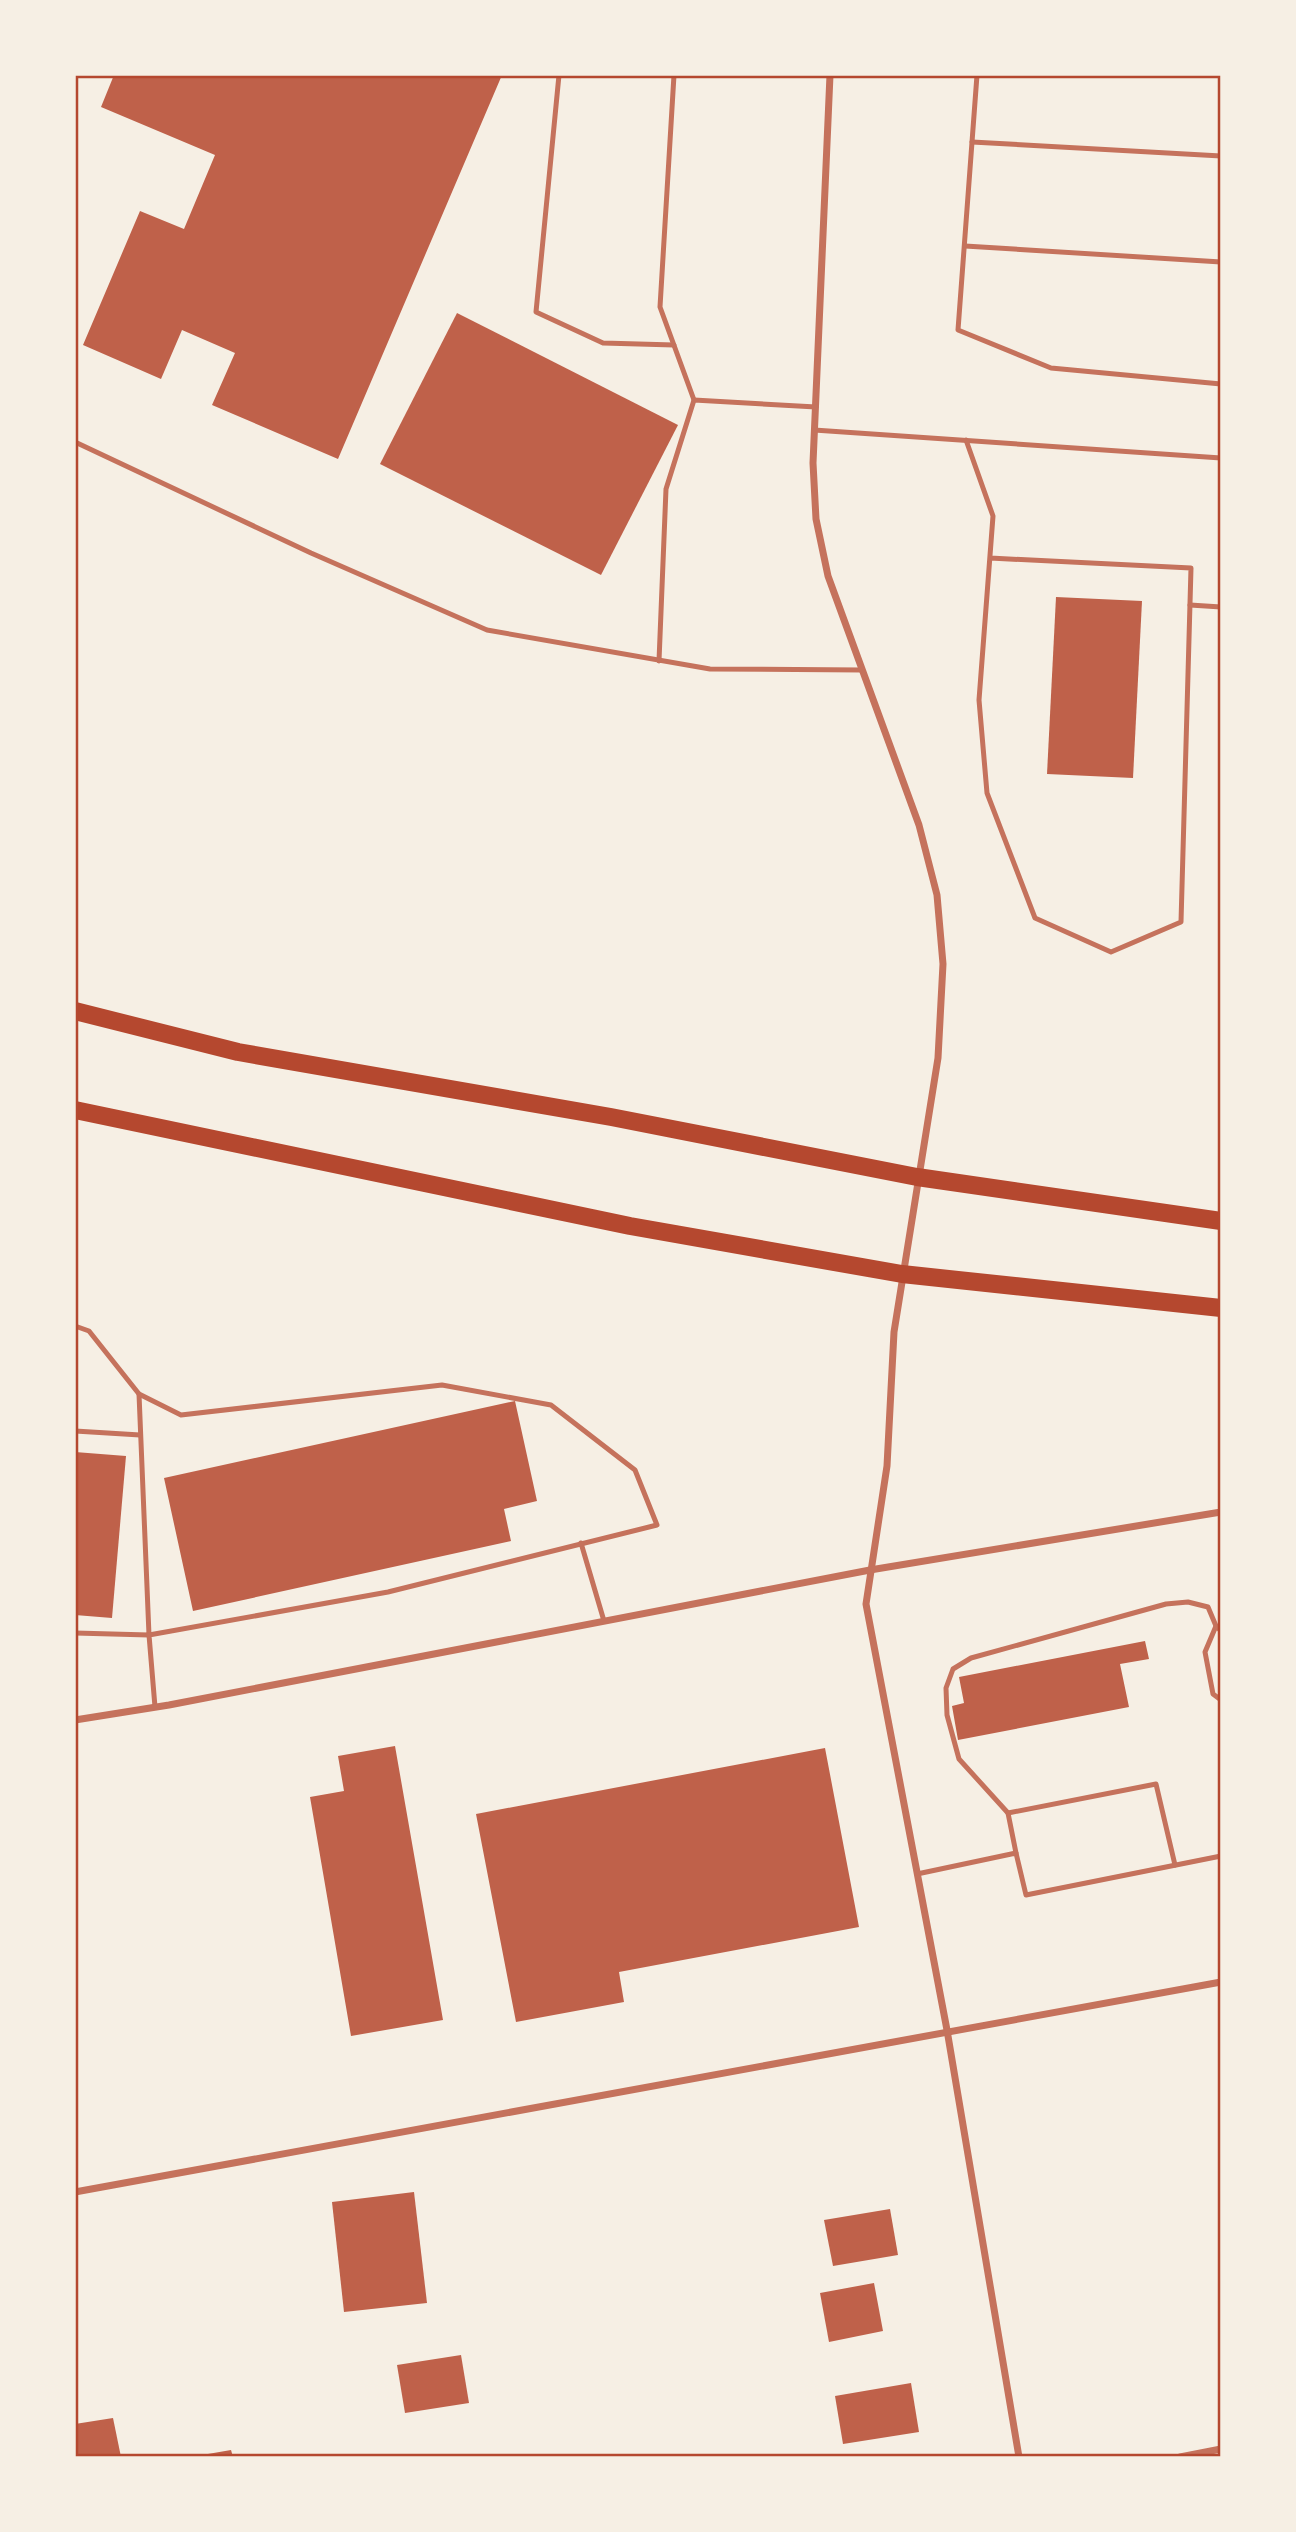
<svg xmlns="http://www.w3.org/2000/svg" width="1296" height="2532" font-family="'Open Sans',sans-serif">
	<rect width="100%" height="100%" fill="#f6efe4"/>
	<g fill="#bf614a">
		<polygon points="114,75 502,75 338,459 212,405 235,353 182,330 161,379 83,345 140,211 184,229 215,155 101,107"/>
		<polygon points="457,313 678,425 601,575 380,464"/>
		<polygon points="1056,597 1142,601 1133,778 1047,774"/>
		<polygon points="515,1401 537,1501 504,1509 511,1541 193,1611 164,1478"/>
		<polygon points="75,1452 126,1456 112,1618 75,1615"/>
		<polygon points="1145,1641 1149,1659 1120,1664 1129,1707 958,1740 952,1706 964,1703 959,1677"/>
		<polygon points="395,1746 443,2020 351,2036 310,1797 344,1791 338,1756"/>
		<polygon points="825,1748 859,1927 619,1972 624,2002 516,2022 476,1814"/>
		<polygon points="414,2192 427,2303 344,2312 332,2202"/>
		<polygon points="890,2209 898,2255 833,2266 824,2220"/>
		<polygon points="874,2283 883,2331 829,2342 820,2293"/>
		<polygon points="461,2355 469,2403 405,2413 397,2365"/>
		<polygon points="911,2383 919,2432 843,2444 835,2396"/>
		<polygon points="113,2418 121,2457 75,2457 75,2424"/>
		<polygon points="231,2450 233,2457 202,2457 202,2455"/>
	</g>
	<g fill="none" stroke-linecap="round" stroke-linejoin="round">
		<g stroke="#c5725c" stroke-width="5">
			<polyline points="559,75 536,312 603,343 674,345"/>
			<polyline points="674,75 660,307 694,400"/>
			<polyline points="977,75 958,330 1051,368 1221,384"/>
			<polyline points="972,142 1221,156"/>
			<polyline points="965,246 1221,262"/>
			<polyline points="814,430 1221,458"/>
			<polyline points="966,440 993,516 979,700 987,793 1035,918 1111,952 1181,922 1191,568 990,558"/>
			<polyline points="75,442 311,553 487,630 710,669 862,670"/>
			<polyline points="1190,605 1221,607"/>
			<polyline points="659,661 666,489 694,400 816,407"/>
			<polyline points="75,1326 89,1331 139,1394 149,1635 75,1633"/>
			<polyline points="139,1394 181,1415 442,1385 551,1405 635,1470 657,1525 388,1592 149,1635 155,1707"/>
			<polyline points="75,1431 140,1435"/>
			<polyline points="581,1543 604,1621"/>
			<polyline points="1216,1626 1205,1652 1213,1694 1221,1700"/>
			<polyline points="1008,1813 959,1759 947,1715 946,1688 953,1669 971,1658 1166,1604 1188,1602 1208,1607 1216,1626 1221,1631"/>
			<polyline points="1016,1853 1008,1813 1156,1784 1175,1865"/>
			<polyline points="917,1874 1016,1853 1026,1895 1221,1856"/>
		</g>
		<g stroke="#c5725c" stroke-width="7">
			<polyline points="830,75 813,463 816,519 828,576 919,825 937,895 943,964 938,1058 894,1332 887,1466 866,1604 947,2030 1019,2457"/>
			<polyline points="75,1720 169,1705 870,1570 1221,1512"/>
			<polyline points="75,2192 1221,1982"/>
			<polyline points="1180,2457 1221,2449"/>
		</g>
		<g stroke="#b5482f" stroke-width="18">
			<polyline points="75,1011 238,1052 611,1117 917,1177 1221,1221"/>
			<polyline points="75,1110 630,1226 902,1274 1221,1308"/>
		</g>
	</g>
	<rect width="1296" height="2532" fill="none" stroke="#f6efe4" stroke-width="154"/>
	<rect x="77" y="77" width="1142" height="2378" fill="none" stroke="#b5482f" stroke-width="2.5"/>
</svg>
